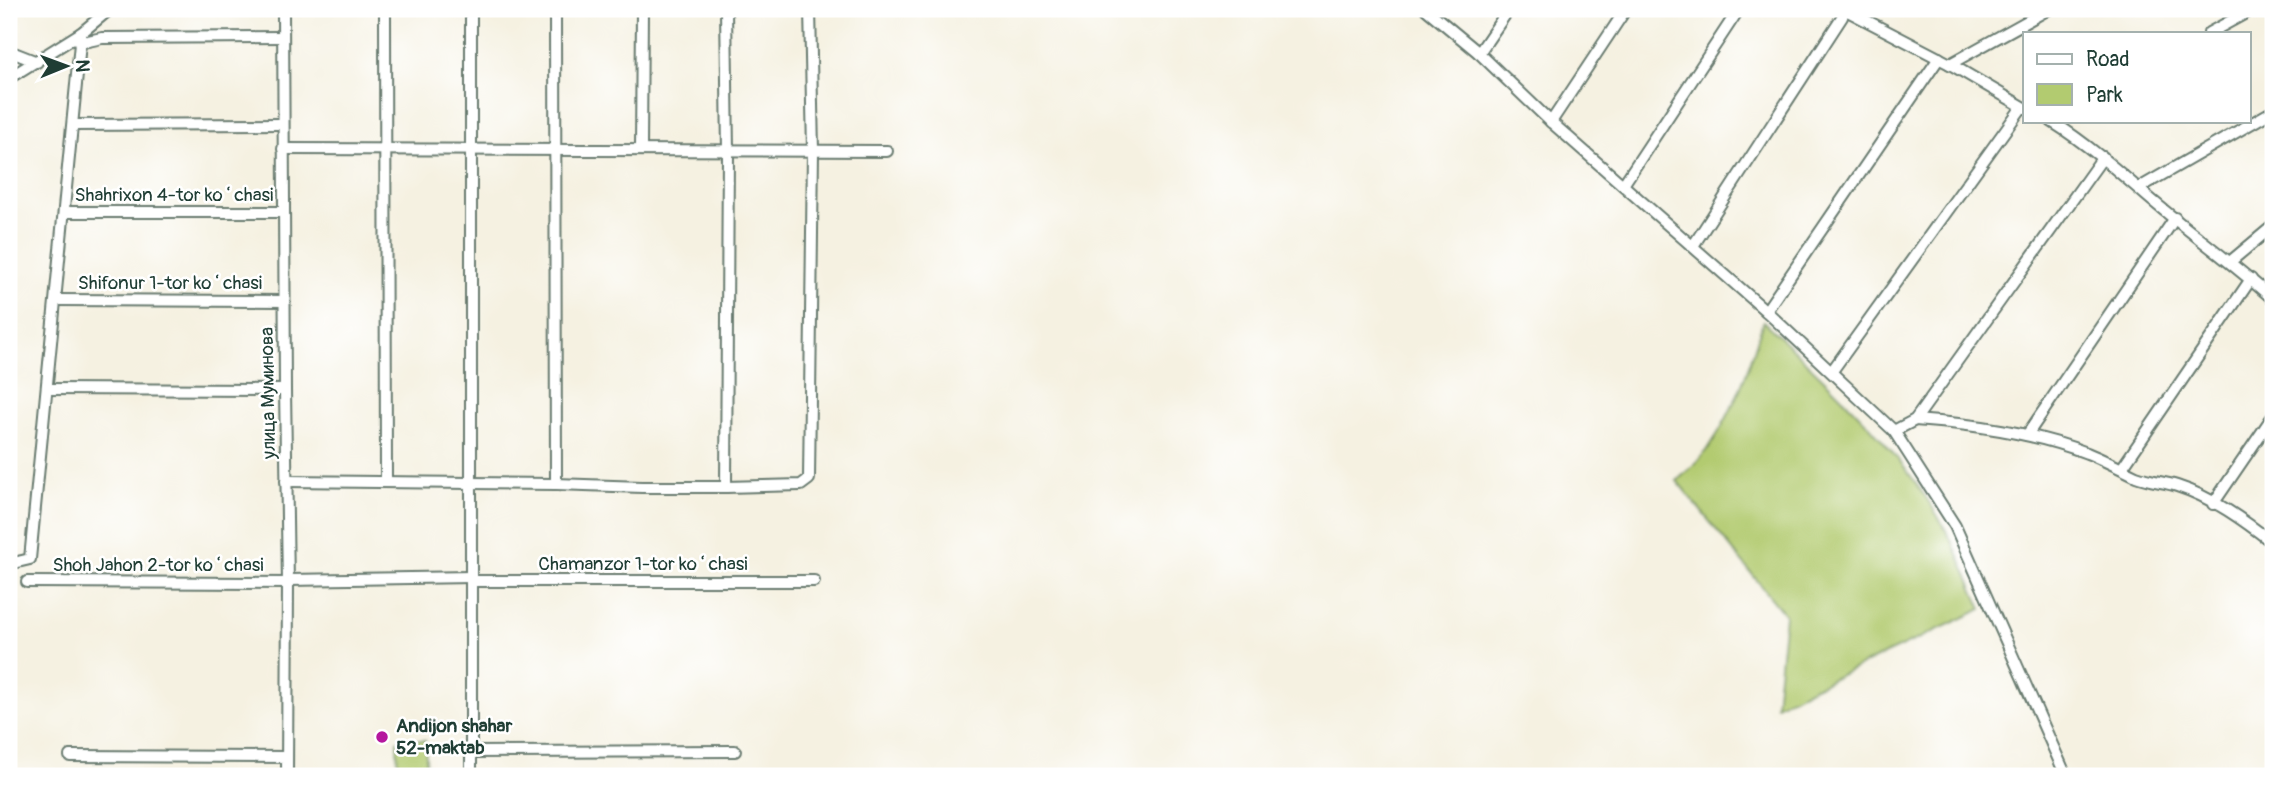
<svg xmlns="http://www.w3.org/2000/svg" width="2282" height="785" font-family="Pangolin,sans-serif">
	<rect width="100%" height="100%" fill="#fff"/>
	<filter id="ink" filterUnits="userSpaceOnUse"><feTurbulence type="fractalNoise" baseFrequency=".0143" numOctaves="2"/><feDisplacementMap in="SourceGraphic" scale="14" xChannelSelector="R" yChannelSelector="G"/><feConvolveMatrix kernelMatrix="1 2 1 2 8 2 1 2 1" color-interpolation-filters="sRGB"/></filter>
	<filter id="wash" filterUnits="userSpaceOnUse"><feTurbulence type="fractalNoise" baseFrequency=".00686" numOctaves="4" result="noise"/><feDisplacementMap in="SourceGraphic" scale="28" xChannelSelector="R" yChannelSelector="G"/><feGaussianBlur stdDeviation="1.57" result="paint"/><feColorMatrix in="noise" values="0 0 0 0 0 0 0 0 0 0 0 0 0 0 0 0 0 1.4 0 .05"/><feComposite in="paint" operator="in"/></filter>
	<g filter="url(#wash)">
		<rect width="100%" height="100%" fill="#f5f1e1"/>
		<g fill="#b2cb70" stroke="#688452" stroke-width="2">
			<path d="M1763 321C1832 386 1904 451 1949 536 1961 559 1971 585 1982 609L1776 705 1785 615 1677 481C1688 470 1702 459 1710 446 1736 407 1750 366 1763 321Z"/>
			<polygon points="425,740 427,776 398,776 397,741"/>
		</g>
	</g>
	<g filter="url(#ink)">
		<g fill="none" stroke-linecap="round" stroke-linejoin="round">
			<defs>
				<g id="minor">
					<polyline points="283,9 285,390 288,583 287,776"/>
					<polyline points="385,9 386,481"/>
					<polyline points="555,9 556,484"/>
					<polyline points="1426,9 1479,53 1551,122 1766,311 1894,431 1955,526 2066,776"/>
					<polyline points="1844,9 1950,64 2025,108"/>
					<polyline points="2209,33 2253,9"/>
					<polyline points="79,43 102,38 283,37"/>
					<polyline points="9,51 37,62"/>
					<polyline points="1479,53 1509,9"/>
					<polyline points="1950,64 2049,9"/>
					<polyline points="9,78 81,33 110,9"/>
					<path d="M2051 121C2086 143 2117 170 2148 197 2189 232 2233 263 2273 299"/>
					<polyline points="1551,122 1626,9"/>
					<polyline points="73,125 282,124"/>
					<polyline points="283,149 887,151"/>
					<polyline points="641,150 642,9"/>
					<polyline points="1623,185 1739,9"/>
					<polyline points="2139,188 2273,111"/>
					<polyline points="65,212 283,212"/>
					<polyline points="1693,246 1842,17 1844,9"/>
					<polyline points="2231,261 2273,226"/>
					<polyline points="56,300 284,301"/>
					<polyline points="1766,311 1939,58"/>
					<polyline points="1832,371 2022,107"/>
					<polyline points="47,389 285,390"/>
					<path d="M1915 420C1973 424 2032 432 2087 453 2104 460 2120 468 2136 476 2149 481 2164 482 2177 486 2212 497 2245 521 2273 543"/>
					<polyline points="1894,431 1915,420 2103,157"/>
					<polyline points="2027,435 2175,218"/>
					<polyline points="2122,468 2251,279"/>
					<polyline points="286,481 556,484 642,487 726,487 728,152 726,9"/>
					<polyline points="726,487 801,485 809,479 813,151 810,9"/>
					<polyline points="2213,504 2273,416"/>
					<polyline points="9,564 30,559 81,33"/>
					<polyline points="288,580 472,577"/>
					<polyline points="472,581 814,581"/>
					<polyline points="27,582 288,583"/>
					<polyline points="472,752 735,751"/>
					<polyline points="70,756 287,757"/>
					<polyline points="471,776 471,9"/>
				</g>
			</defs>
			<use href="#minor" stroke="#6a7c71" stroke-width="14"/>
			<use href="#minor" stroke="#fff" stroke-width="10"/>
		</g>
	</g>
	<circle fill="#b5179e" stroke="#fff" stroke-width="2.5" cx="382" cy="737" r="7"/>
	<g text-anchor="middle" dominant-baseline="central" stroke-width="5" stroke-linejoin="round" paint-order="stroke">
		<g font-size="19" fill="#1f3d34" stroke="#fff">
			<text x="174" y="195">Shahrixon 4-tor koʻchasi</text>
			<text x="170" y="283">Shifonur 1-tor koʻchasi</text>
			<text transform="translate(268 393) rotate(-91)">улица Муминова</text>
			<text x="643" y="564">Chamanzor 1-tor koʻchasi</text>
			<text x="158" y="565">Shoh Jahon 2-tor koʻchasi</text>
		</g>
		<g font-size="19" font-weight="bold" fill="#1f3d34" stroke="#fff" text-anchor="start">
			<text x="396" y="726">Andijon shahar<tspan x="396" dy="22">52-maktab</tspan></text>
		</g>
	</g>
	<rect width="2282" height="785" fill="none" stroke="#fff" stroke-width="35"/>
	<rect x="2023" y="32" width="228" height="91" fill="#ffffff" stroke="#a5b1ae" stroke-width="2"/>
	<rect x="2037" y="54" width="35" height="10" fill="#ffffff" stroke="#a5b1ae" stroke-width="2"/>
	<text x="2086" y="66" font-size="21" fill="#1f3d34">Road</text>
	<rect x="2037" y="84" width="35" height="21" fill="#b2cb70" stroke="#a5b1ae" stroke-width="2"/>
	<text x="2086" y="102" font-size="21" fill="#1f3d34">Park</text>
	<g transform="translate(66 66) rotate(89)" stroke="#ffffff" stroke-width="5" paint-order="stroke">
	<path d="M0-5L12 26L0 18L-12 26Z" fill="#1f3d34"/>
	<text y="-10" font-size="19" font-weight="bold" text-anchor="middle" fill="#1f3d34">N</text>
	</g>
</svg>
